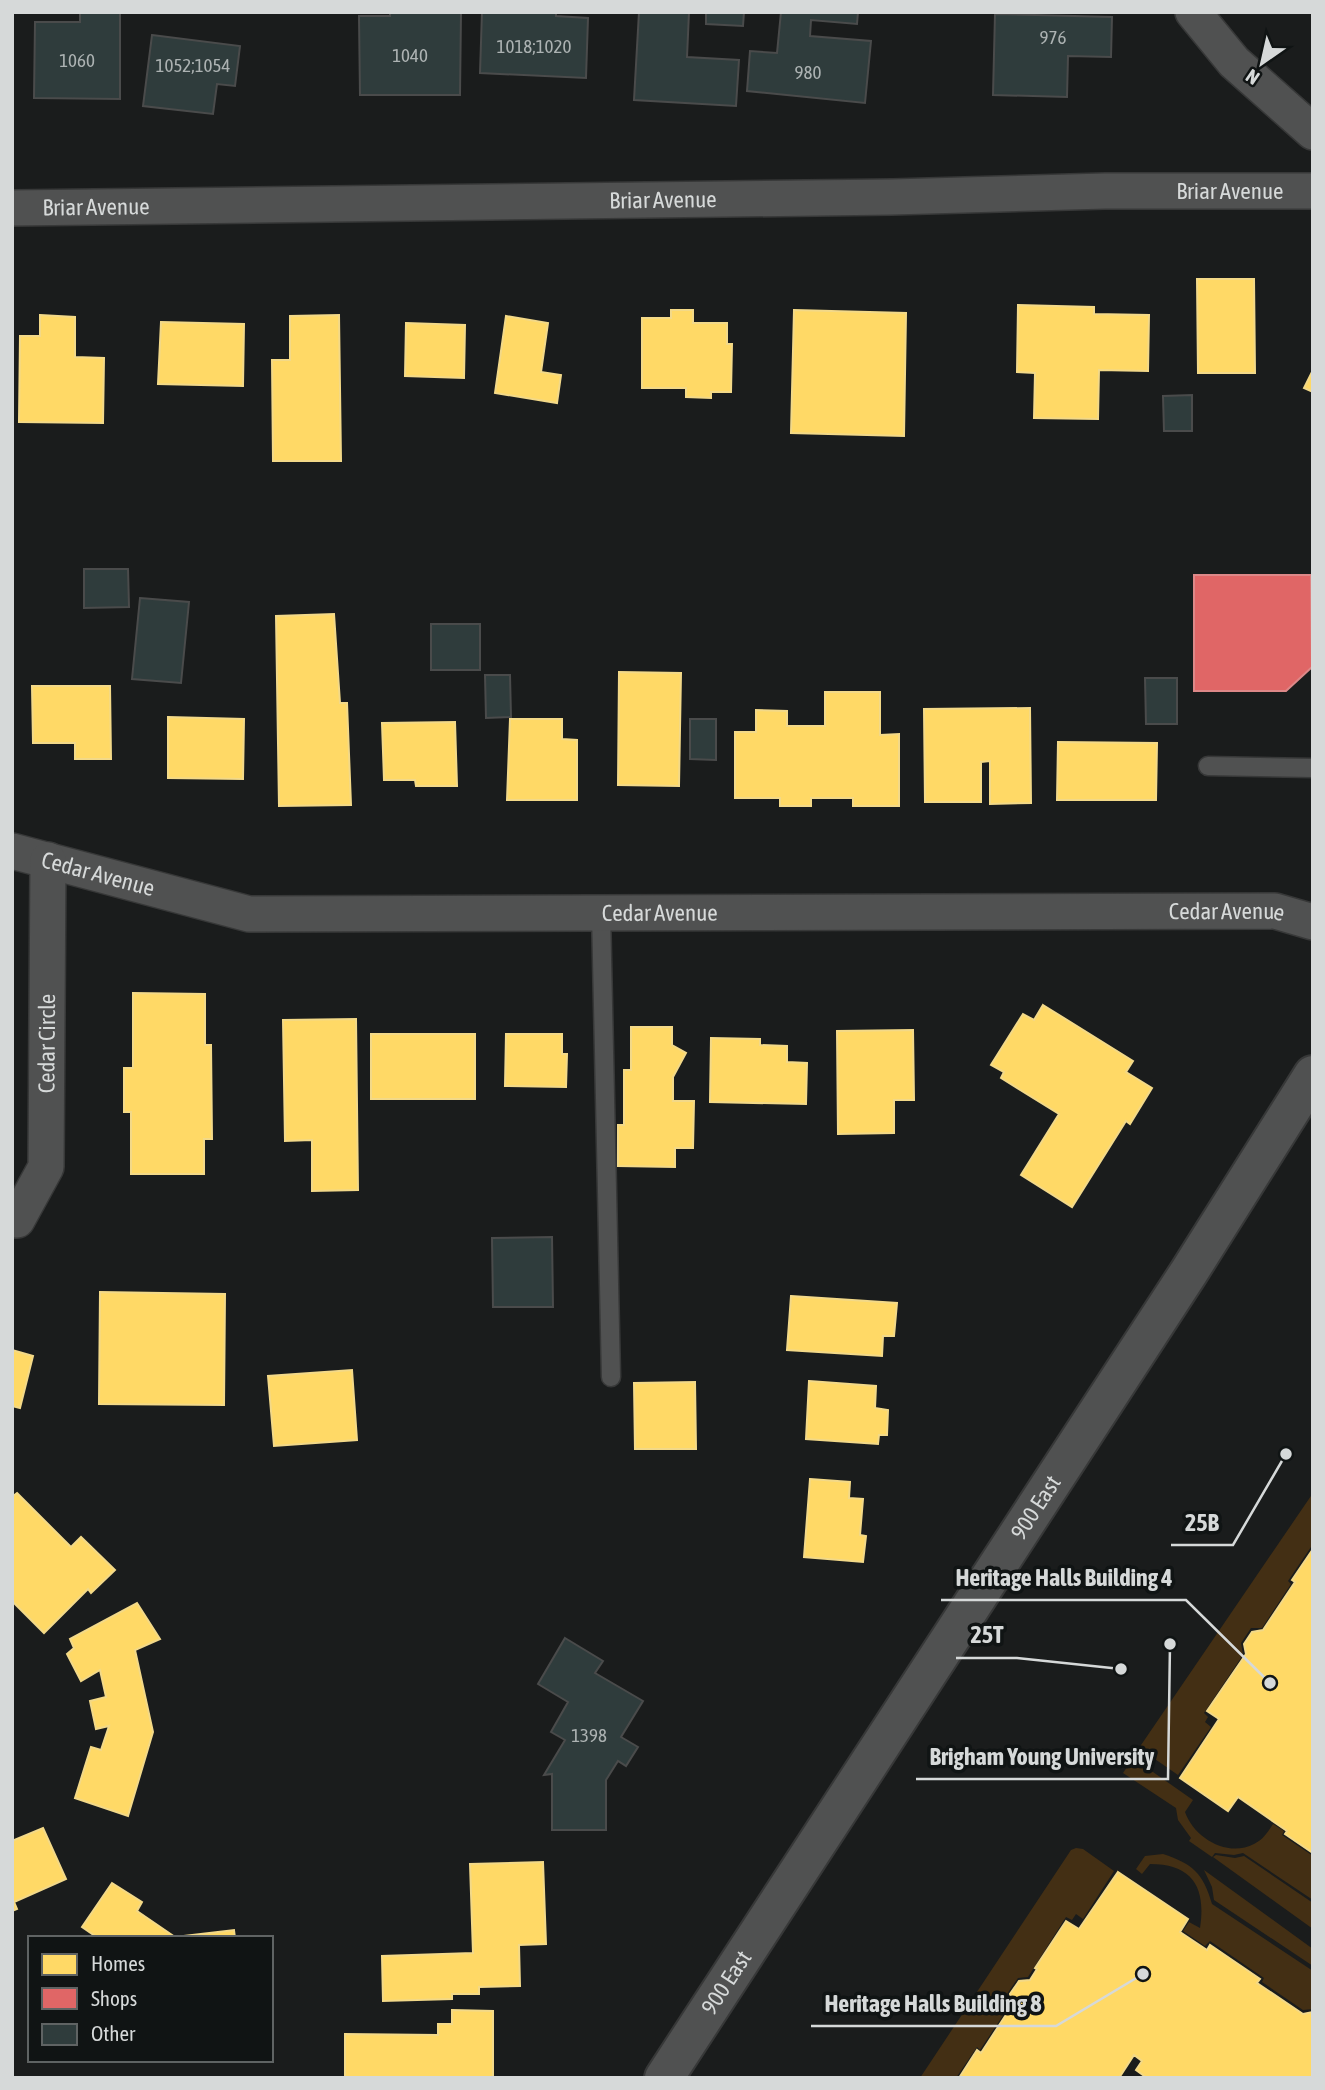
<svg xmlns="http://www.w3.org/2000/svg" width="1325" height="2090" font-family="'Asap Condensed',sans-serif">
	<rect width="100%" height="100%" fill="#1a1c1c"/>
	<g fill="#432f14">
		<polygon points="1313,1493 1313,1544 1288,1581 1291,1584 1262,1628 1251,1628 1241,1643 1243,1655 1204,1713 1208,1717 1205,1722 1211,1727 1178,1775 1139,1748"/>
		<path d="M1133 1758 1193 1800 1185 1812C1194 1838 1228 1858 1254 1844 1263 1840 1268 1832 1273 1824L1284 1831 1282 1835 1313 1856V1900L1243 1853 1234 1855 1215 1853 1212 1857 1189 1841 1191 1838 1178 1820 1176 1808 1123 1773Z"/>
		<polygon points="1076,1848 1083,1849 1114,1871 1083,1919 1076,1914 1072,1920 1066,1917 1028,1977 1018,1978 1007,1994 1010,2005 980,2050 977,2047 956,2078 920,2078 1071,1850"/>
		<path d="M1163 1854C1193 1864 1203 1873 1212 1904L1313 1971V2009L1303 2010 1262 1982 1264 1978 1210 1941 1205 1946 1183 1931 1189 1922 1200 1928C1206 1889 1194 1864 1150 1864L1142 1874 1136 1869 1145 1856Z"/>
		<polygon points="1216,1855 1235,1858 1244,1856 1313,1903 1313,1929 1213,1857"/>
		<polygon points="1204,1870 1313,1949 1313,1966 1214,1900 1212,1887"/>
	</g>
	<g fill="#ffd966" stroke="#f3d988" stroke-width="2">
		<polygon points="1197,279 1254,279 1255,373 1198,373"/>
		<polygon points="1018,305 1094,307 1094,314 1149,315 1148,371 1099,370 1098,419 1034,418 1035,373 1017,372"/>
		<polygon points="671,310 693,310 693,323 727,323 727,344 732,344 731,392 711,392 711,398 686,397 686,388 642,388 642,318 671,318"/>
		<polygon points="794,310 906,313 904,436 791,433"/>
		<polygon points="40,315 75,317 75,357 104,358 103,423 19,422 20,336 40,336"/>
		<polygon points="339,315 341,461 273,461 272,360 290,360 290,316"/>
		<polygon points="506,316 548,323 541,372 561,375 557,403 495,393"/>
		<polygon points="161,322 244,324 243,386 158,384"/>
		<polygon points="406,323 465,325 464,378 405,376"/>
		<polygon points="1313,370 1313,392 1304,388"/>
		<polygon points="334,614 340,703 347,703 351,805 279,806 276,616"/>
		<polygon points="619,672 681,673 679,786 618,785"/>
		<polygon points="32,686 110,686 111,759 75,759 75,743 33,743"/>
		<polygon points="825,692 880,692 880,735 899,734 899,806 853,806 853,798 811,798 811,806 780,806 780,798 735,798 735,732 756,732 756,710 787,711 787,726 825,726"/>
		<polygon points="1030,708 1031,803 990,804 990,761 981,762 981,802 925,802 924,709"/>
		<polygon points="168,717 244,719 243,779 168,778"/>
		<polygon points="510,719 562,719 562,739 577,740 577,800 507,800"/>
		<polygon points="455,722 457,786 416,786 415,780 384,780 382,723"/>
		<polygon points="1058,742 1157,743 1156,800 1057,800"/>
		<polygon points="133,993 205,994 205,1045 211,1045 212,1139 204,1139 204,1174 131,1174 131,1112 124,1112 124,1068 133,1068"/>
		<polygon points="1043,1005 1133,1061 1126,1072 1152,1088 1130,1124 1126,1121 1072,1207 1021,1175 1059,1114 1001,1078 1004,1072 991,1065 1023,1014 1034,1020"/>
		<polygon points="356,1019 358,1190 312,1191 312,1140 285,1141 283,1020"/>
		<polygon points="631,1027 672,1027 672,1045 686,1053 673,1077 673,1101 694,1101 693,1148 675,1148 675,1167 618,1166 618,1125 624,1125 624,1070 631,1070"/>
		<polygon points="913,1030 914,1100 894,1100 894,1133 838,1134 837,1031"/>
		<rect x="371" y="1034" width="104" height="65"/>
		<polygon points="506,1034 562,1034 562,1054 567,1054 566,1087 505,1086"/>
		<polygon points="711,1038 760,1039 760,1045 787,1046 787,1062 807,1063 806,1104 710,1102"/>
		<polygon points="100,1292 225,1294 224,1405 99,1404"/>
		<polygon points="791,1296 897,1303 894,1336 883,1336 882,1356 787,1350"/>
		<polygon points="12,1350 33,1356 20,1408 12,1406"/>
		<polygon points="352,1370 357,1440 274,1446 268,1376"/>
		<polygon points="809,1381 876,1386 875,1408 888,1410 887,1435 879,1435 878,1444 806,1439"/>
		<polygon points="695,1382 696,1449 635,1449 634,1383"/>
		<polygon points="810,1479 850,1482 849,1498 863,1499 860,1535 866,1536 863,1562 804,1557"/>
		<polygon points="17,1493 71,1547 81,1537 115,1570 91,1593 88,1589 44,1633 12,1601 12,1497"/>
		<polygon points="1313,1549 1313,1853 1285,1834 1287,1831 1238,1797 1228,1811 1180,1778 1219,1719 1207,1711 1246,1654 1244,1644 1252,1632 1263,1630 1295,1582 1292,1580"/>
		<polygon points="137,1603 160,1639 135,1650 153,1732 128,1816 75,1798 91,1747 101,1750 109,1726 96,1729 90,1701 106,1697 100,1670 81,1681 67,1654 74,1648 70,1639"/>
		<polygon points="43,1828 66,1879 14,1902 17,1909 12,1911 12,1841"/>
		<polygon points="543,1862 546,1944 519,1945 520,1986 479,1987 479,1994 452,1994 452,1999 383,2001 382,1956 473,1953 470,1864"/>
		<polygon points="1118,1872 1188,1919 1180,1932 1207,1950 1210,1945 1260,1979 1257,1983 1303,2014 1313,2012 1313,2078 1147,2078 1136,2070 1142,2061 1134,2055 1119,2078 959,2078 977,2050 981,2053 1013,2004 1010,1994 1019,1981 1030,1980 1037,1969 1035,1968 1066,1921 1079,1929"/>
		<polygon points="112,1883 142,1902 137,1911 175,1937 234,1930 235,1938 98,1938 82,1927"/>
		<polygon points="452,2010 493,2011 493,2077 345,2078 345,2034 438,2035 438,2024 452,2024"/>
	</g>
	<polygon fill="#e06666" stroke="#d88" stroke-width="2" points="1194,575 1311,575 1312,667 1286,691 1194,691"/>
	<g fill="#2f3c3c" stroke="#4a4b4b" stroke-width="2">
		<polygon points="80,12 120,12 120,99 34,98 35,22 80,22"/>
		<polygon points="390,12 461,12 460,95 360,95 359,16 390,16"/>
		<polygon points="482,12 556,12 556,16 588,18 586,78 480,73"/>
		<polygon points="639,12 689,12 687,57 739,60 736,106 634,100"/>
		<polygon points="706,12 744,12 743,26 706,24"/>
		<polygon points="781,12 858,12 857,24 811,20 810,36 871,41 865,103 747,91 750,51 777,53"/>
		<polygon points="995,14 1112,17 1111,57 1068,56 1067,97 993,95"/>
		<polygon points="152,35 240,46 235,86 217,84 213,114 143,106"/>
		<polygon points="1192,395 1192,431 1164,431 1163,396"/>
		<polygon points="84,569 128,569 129,607 84,608"/>
		<polygon points="140,598 189,602 181,683 132,679"/>
		<rect x="431" y="624" width="49" height="46"/>
		<polygon points="485,675 510,675 511,717 486,718"/>
		<polygon points="1145,678 1177,678 1177,724 1146,724"/>
		<polygon points="690,719 716,719 716,760 690,759"/>
		<polygon points="552,1237 553,1307 493,1307 492,1238"/>
		<polygon points="565,1638 603,1661 595,1673 643,1701 621,1737 638,1747 626,1766 618,1761 606,1780 606,1830 552,1830 552,1774 544,1775 565,1740 551,1732 568,1702 538,1684"/>
	</g>
	<g fill="none" stroke-linecap="round" stroke-linejoin="round">
		<defs>
			<g id="service">
				<polyline points="1208,766 1313,768"/>
				<polyline points="601,912 611,1377"/>
			</g>
			<g id="minor">
				<polyline points="1193,12 1234,62 1313,132"/>
				<path id="s1" d="M12 208 892 197 1105 191H1313"/>
				<path id="s2" d="M12 851 249 914 1275 911 1313 922"/>
				<path id="s3" d="M17 1220 46 1167 48 860"/>
			</g>
			<g id="secondary">
				<path id="s4" d="M664 2078 1189 1272 1313 1075"/>
			</g>
		</defs>
		<use href="#service" stroke="#373838" stroke-width="21"/>
		<use href="#minor" stroke="#373838" stroke-width="38"/>
		<use href="#secondary" stroke="#373838" stroke-width="42"/>
		<use href="#service" stroke="#505151" stroke-width="18"/>
		<use href="#minor" stroke="#505151" stroke-width="35"/>
		<use href="#secondary" stroke="#505151" stroke-width="38"/>
	</g>
	<g text-anchor="middle" dominant-baseline="central" stroke-width="7" stroke-linejoin="round" paint-order="stroke">
		<g font-size="19" fill="#acb2b2">
			<text x="1053" y="37">976</text>
			<text x="534" y="46">1018;1020</text>
			<text x="410" y="55">1040</text>
			<text x="77" y="60">1060</text>
			<text x="193" y="65">1052;1054</text>
			<text x="808" y="72">980</text>
			<text x="589" y="1735">1398</text>
		</g>
		<g font-size="23" fill="#d6d9d9" stroke="#101414">
			<text stroke="none"><textPath href="#s1" startOffset="1218">Briar Avenue</textPath></text>
			<text stroke="none"><textPath href="#s1" startOffset="651">Briar Avenue</textPath></text>
			<text stroke="none"><textPath href="#s1" startOffset="84">Briar Avenue</textPath></text>
			<text stroke="none"><textPath href="#s2" startOffset="89">Cedar Avenue</textPath></text>
			<text stroke="none"><textPath href="#s2" startOffset="656">Cedar Avenue</textPath></text>
			<text stroke="none"><textPath href="#s2" startOffset="1223">Cedar Avenue</textPath></text>
			<text stroke="none"><textPath href="#s3" startOffset="184">Cedar Circle</textPath></text>
			<text stroke="none"><textPath href="#s4" startOffset="681">900 East</textPath></text>
			<text stroke="none"><textPath href="#s4" startOffset="114">900 East</textPath></text>
		</g>
	</g>
	<path fill="none" stroke="#d6d9d9" stroke-width="2.5" d="M1286 1454L1233 1545H1171M1270 1683L1186 1600H941M1121 1669L1017 1658H956M1170 1644L1168 1779H916M1143 1974L1056 2026H811"/>
	<g fill="#d6d9d9" stroke="#101414" stroke-width="2.5">
		<circle cx="1286" cy="1454" r="7"/>
		<circle cx="1270" cy="1683" r="7"/>
		<circle cx="1121" cy="1669" r="7"/>
		<circle cx="1170" cy="1644" r="7"/>
		<circle cx="1143" cy="1974" r="7"/>
	</g>
	<g font-size="24" text-anchor="middle" font-weight="bold" fill="#d6d9d9" stroke="#101414" stroke-width="7" stroke-linejoin="round" paint-order="stroke">
		<text x="1202" y="1531">25B</text>
		<text x="1064" y="1586">Heritage Halls Building 4</text>
		<text x="987" y="1643">25T</text>
		<text x="1042" y="1765">Brigham Young University</text>
		<text x="933" y="2012">Heritage Halls Building 8</text>
	</g>
	<rect width="1325" height="2090" fill="none" stroke="#d6d9d9" stroke-width="28"/>
	<rect x="28" y="1936" width="245" height="126" fill="#101414" stroke="#5f6363" stroke-width="2"/>
	<rect x="42" y="1954" width="35" height="21" fill="#ffd966" stroke="#5f6363" stroke-width="2"/>
	<text x="91" y="1971" font-size="21" fill="#d6d9d9">Homes</text>
	<rect x="42" y="1988" width="35" height="21" fill="#e06666" stroke="#5f6363" stroke-width="2"/>
	<text x="91" y="2006" font-size="21" fill="#d6d9d9">Shops</text>
	<rect x="42" y="2024" width="35" height="21" fill="#2f3c3c" stroke="#5f6363" stroke-width="2"/>
	<text x="91" y="2041" font-size="21" fill="#d6d9d9">Other</text>
	<g transform="translate(1262 63) rotate(214)" stroke="#101414" stroke-width="5" paint-order="stroke">
	<path d="M0-5L12 26L0 18L-12 26Z" fill="#d6d9d9"/>
	<text y="-10" font-size="19" font-weight="bold" text-anchor="middle" fill="#d6d9d9">N</text>
	</g>
</svg>
